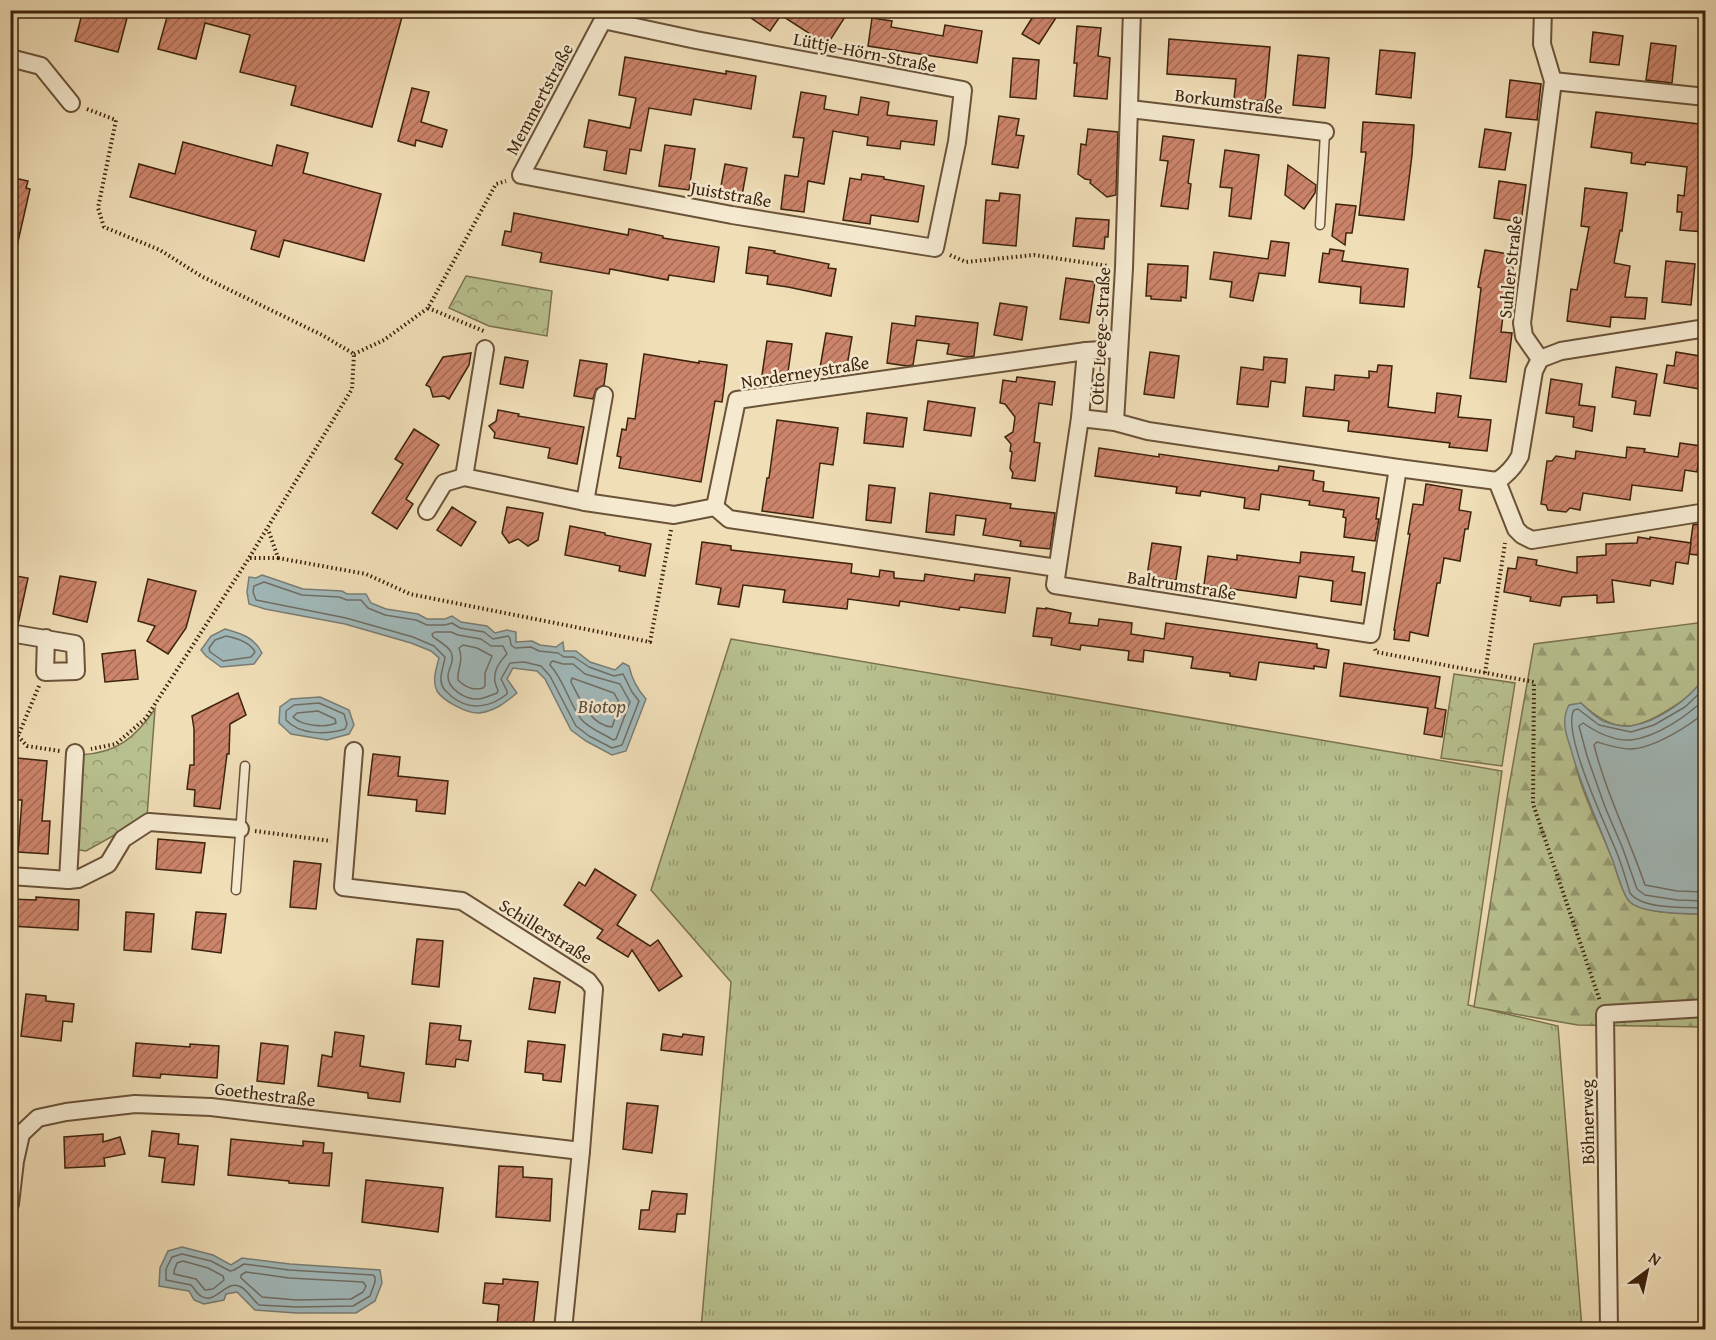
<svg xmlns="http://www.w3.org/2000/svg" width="1716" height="1340" font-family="'Gentium Book Plus',serif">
	<defs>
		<pattern id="grass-tufts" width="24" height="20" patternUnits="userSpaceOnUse" patternTransform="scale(1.5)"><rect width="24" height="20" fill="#b8c18f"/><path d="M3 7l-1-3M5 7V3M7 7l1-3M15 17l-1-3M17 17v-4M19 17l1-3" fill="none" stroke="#979c73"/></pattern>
		<pattern id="forest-firs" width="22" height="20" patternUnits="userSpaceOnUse" patternTransform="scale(1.5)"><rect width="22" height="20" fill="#b8c18f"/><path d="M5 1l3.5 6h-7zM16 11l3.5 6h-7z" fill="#979c73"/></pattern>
		<pattern id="park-crowns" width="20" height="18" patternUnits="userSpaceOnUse" patternTransform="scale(1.5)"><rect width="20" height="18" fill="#b8c18f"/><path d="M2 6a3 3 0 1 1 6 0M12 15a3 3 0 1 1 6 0" fill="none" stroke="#979c73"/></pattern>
		<pattern id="building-hatch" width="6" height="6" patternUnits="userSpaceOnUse" patternTransform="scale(1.5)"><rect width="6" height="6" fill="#cc846b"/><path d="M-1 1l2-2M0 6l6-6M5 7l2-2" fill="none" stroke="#a76c56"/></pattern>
	</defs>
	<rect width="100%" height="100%" fill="#f0deb7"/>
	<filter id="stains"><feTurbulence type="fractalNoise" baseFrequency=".00333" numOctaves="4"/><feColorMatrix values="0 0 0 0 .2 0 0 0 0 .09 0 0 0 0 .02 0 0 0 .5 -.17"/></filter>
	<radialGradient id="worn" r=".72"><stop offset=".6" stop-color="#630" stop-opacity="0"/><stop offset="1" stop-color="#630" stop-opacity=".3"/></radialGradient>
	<polygon fill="url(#grass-tufts)" stroke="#7a724e" stroke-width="1.5" points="731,639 1502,771 1468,1005 1558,1026 1582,1329 701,1329 731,982 651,890"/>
	<path fill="url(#forest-firs)" stroke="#7a724e" stroke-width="1.5" d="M1705 622C1705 632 1708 671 1705 677 1698 695 1648 725 1629 726 1610 727 1594 715 1581 703 1579 716 1573 751 1575 762 1582 794 1599 825 1611 856 1616 867 1622 895 1630 902 1642 914 1688 914 1705 914V1027L1578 1025 1474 1007 1507 798 1534 644Z"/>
	<g fill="url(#park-crowns)" stroke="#7a724e" stroke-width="1.5">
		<polygon points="466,276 552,291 547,336 489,326 449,308"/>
		<polygon points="1454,674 1515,683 1502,766 1441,758"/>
		<path d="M155 709 147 817 86 851 74 849 80 755C117 753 135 738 155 709Z"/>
	</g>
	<g fill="#a1b9bb" stroke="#797d75" stroke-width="1.5">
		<path d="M262 575 303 589 342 591 347 594H366L371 603 386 609 418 614 427 619H445L452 616 461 622 487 626 495 633 507 630 516 632V642L532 641 540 645 556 647 563 642 564 651H576L590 662 615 670 623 663 629 666C632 680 637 689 646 699L626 751 612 755 586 741 571 730 545 679 537 671 513 668 507 679 517 693C505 703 495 711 479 713 468 714 443 701 437 691 432 681 436 669 439 658L431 651 411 643 345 624 265 609 249 604 247 592 249 577 256 578Z"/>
		<path d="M225 629C242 634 254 637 262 653L254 664 221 667 206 656 201 650 211 636Z"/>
		<path d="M1705 677V914C1688 914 1642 914 1630 902 1622 895 1616 867 1611 856 1598 822 1582 789 1572 753 1570 745 1566 736 1565 727 1564 718 1565 712 1569 705L1581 703C1587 709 1595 717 1603 721 1611 724 1623 727 1631 726 1659 722 1689 699 1705 677Z"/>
		<polygon points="320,697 349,710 354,725 349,734 327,740 291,734 279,723 280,707 291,699"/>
		<polygon points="182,1247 213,1255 231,1265 242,1258 290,1264 380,1270 382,1283 375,1301 356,1313 296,1313 255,1310 237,1292 226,1294 224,1300 204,1304 194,1300 189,1291 159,1286 160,1268 168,1251"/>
	</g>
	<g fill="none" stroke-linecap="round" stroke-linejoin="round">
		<g stroke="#6f6e64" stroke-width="1.5">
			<path d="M264 582 302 595 339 597 347 600H361L368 608 385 615 416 620 427 625H445L452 623 460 628 484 632 493 639 508 636 510 638 511 645 515 648 531 647 539 651 558 653 564 657H574L589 667 614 676 623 674 632 692 639 701 622 745 612 748 589 736 576 726 550 676 541 666 524 662 510 663 501 679 507 691V694C490 708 469 711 451 696 449 693 446 692 444 689 437 679 444 667 445 657L434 646 413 637 346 618 256 600 253 592 254 586Z"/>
			<path d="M435 632H451L458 635 481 639 491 646H503L507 654C497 664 490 676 498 690L497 693C491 695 485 698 479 699 466 700 447 689 448 675 449 667 455 661 451 652 448 646 439 641 433 637L432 634Z"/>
			<path d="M226 636C236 638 250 642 255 652L251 657 223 661 210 652 209 648 215 640Z"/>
			<path d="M463 645 477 648 492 656 485 673V686L483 688C474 691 465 687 458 680 457 668 464 662 459 648Z"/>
			<path d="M553 661 563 664H573L585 674 620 684 630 702 616 739 613 740C603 733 589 729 581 719 569 703 564 680 550 665L551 662Z"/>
			<path d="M572 678 614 693 620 704 612 727C590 725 580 699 571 682Z"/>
			<path d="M1706 687 1685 707 1654 725 1631 732 1599 725 1578 709 1574 710C1561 732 1607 828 1617 853 1622 866 1626 879 1630 893 1643 910 1685 907 1706 908"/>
			<path d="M1706 698C1687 716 1657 737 1631 740 1614 741 1596 732 1583 723L1579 726 1587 756 1605 807 1623 849 1637 889 1645 895 1677 900 1706 901"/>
			<path d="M319 703 344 714 347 724 345 729C326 735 300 735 286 720V711L294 705Z"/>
			<path d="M318 711 335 719 336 723C325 728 302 726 293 717L297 713Z"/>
			<path d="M1706 711C1690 726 1652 749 1630 749 1619 749 1607 745 1597 742L1594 745C1606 793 1629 838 1645 885L1677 891 1706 892"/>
			<path d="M182 1254 211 1261 230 1271 234 1270 244 1264 289 1270 373 1275 375 1277V1282L370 1296 353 1306 296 1307 259 1305C253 1300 248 1291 241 1287 226 1278 216 1306 201 1296 197 1294 195 1289 191 1285L166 1280V1269L172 1257Z"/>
			<polygon points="183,1261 208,1268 223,1276 224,1280 213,1289 205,1290 196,1279 174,1274 174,1271 177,1263"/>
			<polygon points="246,1272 289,1278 363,1282 366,1286 363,1292 351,1299 296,1300 262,1297 241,1278 241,1275"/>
		</g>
	</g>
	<g fill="url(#building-hatch)" stroke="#3d230d" stroke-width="1.5">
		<polygon points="83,10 127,10 125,18 127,18 118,52 75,41"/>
		<polygon points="169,10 389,10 388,13 402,17 372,127 291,105 296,86 240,72 250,35 205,23 196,59 158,49"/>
		<polygon points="739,10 836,10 845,17 827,45 781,15 770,31"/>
		<polygon points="1037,10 1061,10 1039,44 1022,34"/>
		<polygon points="872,18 892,21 891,27 943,36 945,25 982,31 977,63 868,46"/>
		<polygon points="1077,26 1101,28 1098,56 1110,58 1107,99 1074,96 1077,63 1074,63"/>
		<polygon points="1593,32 1623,36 1619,65 1590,62"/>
		<polygon points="1169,39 1270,47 1265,101 1234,99 1236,79 1167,74"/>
		<polygon points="1651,43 1676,46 1672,83 1646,80"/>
		<polygon points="1380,50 1415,53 1411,98 1376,94"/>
		<polygon points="1298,55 1329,58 1325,108 1293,105"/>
		<polygon points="625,57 726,74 726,71 756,76 751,109 694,99 691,115 649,108 641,151 630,149 626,174 604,170 607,151 584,147 589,120 630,128 636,98 619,95"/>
		<polygon points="1013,58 1039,60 1036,99 1010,97"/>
		<polygon points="1510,80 1541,84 1537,120 1506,117"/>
		<polygon points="412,88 429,92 421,122 447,130 442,147 416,140 415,146 398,141"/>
		<polygon points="801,92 826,96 824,109 858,115 861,97 889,102 887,115 937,121 934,145 901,141 900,149 867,145 868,137 833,131 824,184 808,181 804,212 781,209 785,175 798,177 804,138 793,137"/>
		<polygon points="1596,112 1699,124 1698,134 1706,139 1706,208 1704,232 1680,230 1682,212 1677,212 1678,195 1684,196 1687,167 1646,162 1645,165 1631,163 1632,153 1591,147"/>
		<polygon points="999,116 1019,119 1016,135 1024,136 1018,168 992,164"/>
		<polygon points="1363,122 1414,125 1412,155 1404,220 1359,215 1366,152 1361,152"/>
		<polygon points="1088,129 1118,132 1116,195 1107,197 1090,183 1091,180 1085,179 1078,174 1081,144 1086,145"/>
		<polygon points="1485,129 1511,133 1505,170 1479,167"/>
		<polygon points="1163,136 1194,140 1188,183 1191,184 1188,209 1161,206 1168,161 1160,160"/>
		<polygon points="183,142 272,166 277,145 308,153 303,173 381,194 364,261 284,240 279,257 251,249 256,231 130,197 139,164 175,174"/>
		<polygon points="665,145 695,149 689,190 659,186"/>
		<polygon points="1225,150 1259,155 1251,219 1229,216 1232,188 1220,187"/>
		<polygon points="725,164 747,168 741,201 719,197"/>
		<polygon points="1288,165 1316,185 1315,193 1304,209 1285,195"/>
		<polygon points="862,174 884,177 884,179 924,186 918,222 871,215 870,224 843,220 850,178 861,180"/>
		<polygon points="10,177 28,181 26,188 30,189 17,246 10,245"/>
		<polygon points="1499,181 1526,185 1521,222 1494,218"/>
		<polygon points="1585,188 1627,193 1622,231 1620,230 1614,263 1630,266 1625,297 1647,298 1645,319 1611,317 1610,327 1567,321 1571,289 1577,290 1589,227 1581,226"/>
		<polygon points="1000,193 1020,195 1016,246 983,243 986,200 999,201"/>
		<polygon points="1336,204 1356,206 1352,233 1346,233 1345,245 1332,236"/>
		<polygon points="514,213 628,235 629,229 663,236 663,238 719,247 714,282 669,275 668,280 610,269 609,274 540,262 542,253 502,245 505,231 511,232"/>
		<polygon points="1076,218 1109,220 1108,237 1105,237 1104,249 1073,246"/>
		<polygon points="1271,241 1289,243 1285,276 1259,273 1253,301 1230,297 1232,282 1210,279 1214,252 1268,259"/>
		<polygon points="749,247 775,251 774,253 829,264 828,268 836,269 831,296 788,287 767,284 768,276 746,273"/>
		<polygon points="1330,249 1344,251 1342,261 1408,269 1404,307 1360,303 1361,287 1319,282 1323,253 1329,254"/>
		<polygon points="1485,250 1515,255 1509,292 1506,292 1501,332 1512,333 1506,382 1470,378 1481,288 1478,287"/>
		<polygon points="1666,261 1695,264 1691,305 1662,302"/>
		<polygon points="1148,264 1188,266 1186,298 1181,297 1181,301 1151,299 1151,296 1146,296"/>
		<polygon points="1066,278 1095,282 1089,323 1060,319"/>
		<polygon points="1000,303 1027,307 1022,340 994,335"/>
		<polygon points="916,316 978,323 974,356 967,357 947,354 949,344 917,340 913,365 907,366 887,363 892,323 915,326"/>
		<polygon points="826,333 852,337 846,372 820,368"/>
		<polygon points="767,341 792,344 787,379 762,375"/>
		<polygon points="1150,352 1179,356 1174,398 1144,394"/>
		<polygon points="1676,352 1706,357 1706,390 1664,383 1667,365 1674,366"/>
		<polygon points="471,353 469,365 449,399 444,396 433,397 430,387 426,385 443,357"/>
		<polygon points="644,354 699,363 699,361 727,365 722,402 715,401 701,482 619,468 621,457 617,456 622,429 626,430 628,418 635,419"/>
		<polygon points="505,357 528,361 523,388 500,384"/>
		<polygon points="1264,357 1287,359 1285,383 1271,381 1268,407 1237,404 1241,367 1263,370"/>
		<polygon points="580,360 607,364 604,385 596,389 593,399 574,396"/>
		<polygon points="1378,365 1392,366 1388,407 1435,413 1437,393 1461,396 1458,417 1491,420 1487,451 1449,447 1450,443 1348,431 1349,421 1303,416 1306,387 1334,390 1335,375 1369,378 1369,371 1377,372"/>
		<polygon points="1616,367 1657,374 1650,416 1634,414 1636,401 1612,397"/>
		<polygon points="1017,377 1055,382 1052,405 1039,403 1034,442 1040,443 1035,481 1012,478 1013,473 1010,468 1012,452 1010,451 1011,444 1005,437 1013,432 1015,417 1005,404 1000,403 1003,380 1016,382"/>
		<polygon points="1551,379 1582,384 1579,405 1595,407 1592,431 1573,427 1574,417 1546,413"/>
		<polygon points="928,401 975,408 971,436 924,430"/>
		<polygon points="498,410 519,414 518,416 584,427 577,464 548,458 550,448 494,438 495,433 489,426 496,421"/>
		<polygon points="867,413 907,418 903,447 864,443"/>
		<polygon points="777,420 838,428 833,465 820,463 813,518 762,511 767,478 769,478"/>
		<polygon points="414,429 439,445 406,499 413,504 397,529 372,513 403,464 395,459"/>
		<polygon points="1680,443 1701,446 1697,472 1685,470 1682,491 1632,485 1630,500 1583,493 1580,510 1570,508 1566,512 1548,510 1546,505 1541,504 1547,461 1552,461 1556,456 1575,459 1576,451 1626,458 1627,447 1645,449 1644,452 1678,457"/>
		<polygon points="1099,448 1159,457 1159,454 1278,471 1279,466 1314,471 1313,480 1324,482 1323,491 1379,498 1376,519 1379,519 1375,541 1344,537 1346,518 1343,517 1344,510 1309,505 1310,501 1261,494 1259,510 1244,508 1245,498 1201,491 1200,496 1176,493 1177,487 1095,476"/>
		<polygon points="1426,484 1462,490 1459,510 1471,512 1468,529 1465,529 1460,561 1444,558 1440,583 1437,583 1428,636 1410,632 1409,641 1394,639 1395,630 1394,630 1410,534 1408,534 1413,504 1423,505"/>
		<polygon points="869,485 895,488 891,523 866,520"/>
		<polygon points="930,493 1011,504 1010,508 1055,513 1050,549 1020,546 1021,541 983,535 986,519 956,515 954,535 926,532"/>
		<polygon points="452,507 476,522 461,546 437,530"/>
		<polygon points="507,507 543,513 538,540 528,546 518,539 509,543 502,533"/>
		<polygon points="1706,523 1706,556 1689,554 1693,525"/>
		<polygon points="570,526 605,533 605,535 651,544 645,576 619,571 620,566 565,555"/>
		<polygon points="1638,537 1650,539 1650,537 1691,543 1688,564 1676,562 1673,584 1651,580 1650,586 1612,580 1614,602 1597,603 1597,595 1562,597 1560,606 1530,601 1531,597 1504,592 1508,568 1516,569 1518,557 1537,560 1536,565 1577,573 1577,557 1606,555 1606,544 1637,543"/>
		<polygon points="702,542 731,546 731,550 852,564 851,573 879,577 880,570 894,572 894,578 924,581 925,574 974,581 975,574 1010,578 1005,613 960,607 959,610 900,601 899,606 848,599 847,609 783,602 785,590 743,585 739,607 718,604 721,588 696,584"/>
		<polygon points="1152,543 1181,547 1176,580 1147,576"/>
		<polygon points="1301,552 1354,557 1352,571 1365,573 1361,605 1331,601 1333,581 1299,576 1296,598 1204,585 1208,556 1237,560 1237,555 1300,563"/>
		<polygon points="10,575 28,578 18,624 10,623"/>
		<polygon points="60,576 96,582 87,622 53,614"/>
		<polygon points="148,579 196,591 186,628 168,654 147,641 155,626 138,621"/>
		<polygon points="1037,608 1046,609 1046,608 1071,613 1069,623 1098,626 1099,619 1132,623 1131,634 1164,639 1166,623 1317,644 1317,648 1329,650 1326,668 1314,666 1314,669 1259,662 1256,680 1230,676 1230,673 1191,668 1193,657 1144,650 1143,662 1128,660 1129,651 1081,645 1080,650 1051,645 1052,638 1033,636"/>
		<polygon points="135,650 138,679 105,682 102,654"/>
		<polygon points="1344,663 1440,677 1435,708 1446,710 1442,737 1424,734 1428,708 1340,696"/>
		<polygon points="238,693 246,715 230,724 229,754 227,754 220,809 194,806 195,790 187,789 190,765 194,765 194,729 192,716"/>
		<polygon points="373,754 400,757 398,776 448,781 445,814 416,811 417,800 368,795"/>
		<polygon points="17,758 47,761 42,821 50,821 48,854 18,852 22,800 14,800"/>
		<polygon points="158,839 205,843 201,873 156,869"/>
		<polygon points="294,861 321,864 316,909 290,907"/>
		<polygon points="595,869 636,895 617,925 650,946 658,940 682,976 659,991 632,950 628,957 597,938 603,930 564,905 579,882 585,886"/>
		<polygon points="36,897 79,900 78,930 10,926 10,899 36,900"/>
		<polygon points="126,912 154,914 151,952 124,950"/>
		<polygon points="196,912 226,914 221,953 192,949"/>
		<polygon points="417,939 443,941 439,987 412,984"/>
		<polygon points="534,978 560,982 555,1013 529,1009"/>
		<polygon points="26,994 46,996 46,1001 74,1004 72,1022 63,1021 61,1041 21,1036"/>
		<polygon points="430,1023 461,1026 459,1040 471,1041 468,1061 456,1059 455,1067 426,1064"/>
		<polygon points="335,1032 364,1036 360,1066 404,1073 400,1102 368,1098 368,1093 318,1086 322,1055 332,1057"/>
		<polygon points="663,1034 682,1037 683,1034 704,1037 702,1055 661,1050"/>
		<polygon points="528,1041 565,1045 561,1082 543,1080 543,1074 525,1072"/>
		<polygon points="136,1043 190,1047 190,1044 219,1046 217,1078 161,1074 160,1078 133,1076"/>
		<polygon points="261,1043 288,1046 284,1084 257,1081"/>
		<polygon points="627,1103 658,1106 652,1153 623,1149"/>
		<polygon points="152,1131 179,1134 178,1144 198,1146 194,1185 162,1182 165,1158 149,1156"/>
		<polygon points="103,1134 103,1142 120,1137 125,1154 104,1158 105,1166 65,1168 64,1137"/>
		<polygon points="231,1139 303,1146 303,1141 324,1143 323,1153 332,1153 329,1186 289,1183 289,1181 228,1175"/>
		<polygon points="499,1166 523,1167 523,1177 552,1179 550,1221 496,1217"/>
		<polygon points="366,1180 443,1188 438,1232 362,1222"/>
		<polygon points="652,1191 687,1194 685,1214 677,1214 675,1232 639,1229 641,1210 649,1210"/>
		<polygon points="503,1279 538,1282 533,1329 497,1325 499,1305 483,1303 485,1283 503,1284"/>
	</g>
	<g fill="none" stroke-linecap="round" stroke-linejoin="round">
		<defs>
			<g id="service">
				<polyline points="1320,225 1325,132"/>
				<polyline points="236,890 245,766"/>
			</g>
			<g id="minor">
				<polyline points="1132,10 1124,268 1115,422 1148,431 1398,468 1497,481"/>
				<path d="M1543 10 1542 44 1553 81 1522 323 1524 336 1540 359 1534 371 1520 456C1514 467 1508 474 1497 481L1516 529 1522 535 1532 540 1706 512"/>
				<polyline points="603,20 696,40 963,90 957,142 935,248 732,215 521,175 603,20 609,10"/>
				<polyline points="10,58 41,66 71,103"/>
				<polyline points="1553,81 1706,97"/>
				<polyline points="1130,109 1325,132"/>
				<polyline points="485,349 464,477 585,502 674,515 715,507"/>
				<polyline points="1086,351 1080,418 1055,585 1371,634 1398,468"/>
				<polyline points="1540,359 1561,351 1706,328"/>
				<polyline points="1080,418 1115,422"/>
				<polyline points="585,502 604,395"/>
				<polyline points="427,511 444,483 464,477"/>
				<polyline points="1057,568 729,519 715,507 737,400 1086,351 1118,349"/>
				<polyline points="10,633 75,644 76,671 45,672 46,638"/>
				<polyline points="354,751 343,887 462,901 588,981 594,989 581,1151 563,1330"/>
				<polyline points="10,876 68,880 78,879 108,864 123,839 149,822 240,829"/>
				<polyline points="68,880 75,753"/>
				<polyline points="10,1204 15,1161 21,1134 38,1118 66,1112 135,1104 211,1107 581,1151"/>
				<polyline points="1609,1330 1605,1014 1706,1008"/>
			</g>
		</defs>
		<use href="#service" stroke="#6a5238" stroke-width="11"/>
		<use href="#minor" stroke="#6a5238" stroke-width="20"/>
		<g stroke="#3d230d" stroke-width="4" stroke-dasharray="1.5 3" stroke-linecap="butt">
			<polyline points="87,109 116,120 98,208 104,227 160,250 201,276 322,335 354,354 352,389 249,558 146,718 116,744 91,749"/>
			<polyline points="950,255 966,262 1034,255 1108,266"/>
			<polyline points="428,308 486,332"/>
			<polyline points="354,354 384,340 428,308 496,184 506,181"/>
			<polyline points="250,558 278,558 268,529"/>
			<polyline points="278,558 366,574 410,594 650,642 671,530"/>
			<polyline points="1375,649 1376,652 1534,682 1533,804 1600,1001"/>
			<polyline points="1485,673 1505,543"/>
			<polyline points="39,686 18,736 27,746 60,751"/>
			<polyline points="10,732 18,736"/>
			<polyline points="255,831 331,841"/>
		</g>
		<use href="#service" stroke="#f5ead0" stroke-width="8"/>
		<use href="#minor" stroke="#f5ead0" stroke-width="16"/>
	</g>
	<g text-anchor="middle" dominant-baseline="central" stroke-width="5" stroke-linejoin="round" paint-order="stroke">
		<g font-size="18" fill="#3d230d" stroke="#f5ead0">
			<text transform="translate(865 52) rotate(11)">Lüttje-Hörn-Straße</text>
			<text transform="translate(539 99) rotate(-62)">Memmertstraße</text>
			<text transform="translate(1229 101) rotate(7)">Borkumstraße</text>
			<text transform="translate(731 194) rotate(10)">Juiststraße</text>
			<text transform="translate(1510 267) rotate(-84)">Suhler Straße</text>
			<text transform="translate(1100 336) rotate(-87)">Otto-Leege-Straße</text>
			<text transform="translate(805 372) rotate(-9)">Norderneystraße</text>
			<text transform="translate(1182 585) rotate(9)">Baltrumstraße</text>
			<text transform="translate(546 931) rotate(32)">Schillerstraße</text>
			<text transform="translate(265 1094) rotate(7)">Goethestraße</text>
			<text transform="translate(1587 1122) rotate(-91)">Böhnerweg</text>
		</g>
		<g font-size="20" font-style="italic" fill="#5b5041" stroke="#f5ead0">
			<text x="602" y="705">Biotop</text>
		</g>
	</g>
	<rect width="1716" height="1340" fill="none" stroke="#f0deb7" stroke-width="36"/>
	<rect x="12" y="12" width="1692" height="1316" fill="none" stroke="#3d230d" stroke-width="3"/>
	<rect x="18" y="18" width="1680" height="1304" fill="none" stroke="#3d230d" stroke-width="1.5"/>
	<g transform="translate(1647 1271) rotate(33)" stroke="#f5ead0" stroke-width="4.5" paint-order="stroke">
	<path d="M0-4.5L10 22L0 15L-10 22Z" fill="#3d230d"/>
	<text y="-9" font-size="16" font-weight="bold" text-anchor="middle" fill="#3d230d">N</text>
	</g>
	<rect width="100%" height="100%" filter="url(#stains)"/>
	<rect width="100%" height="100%" fill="url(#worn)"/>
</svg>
